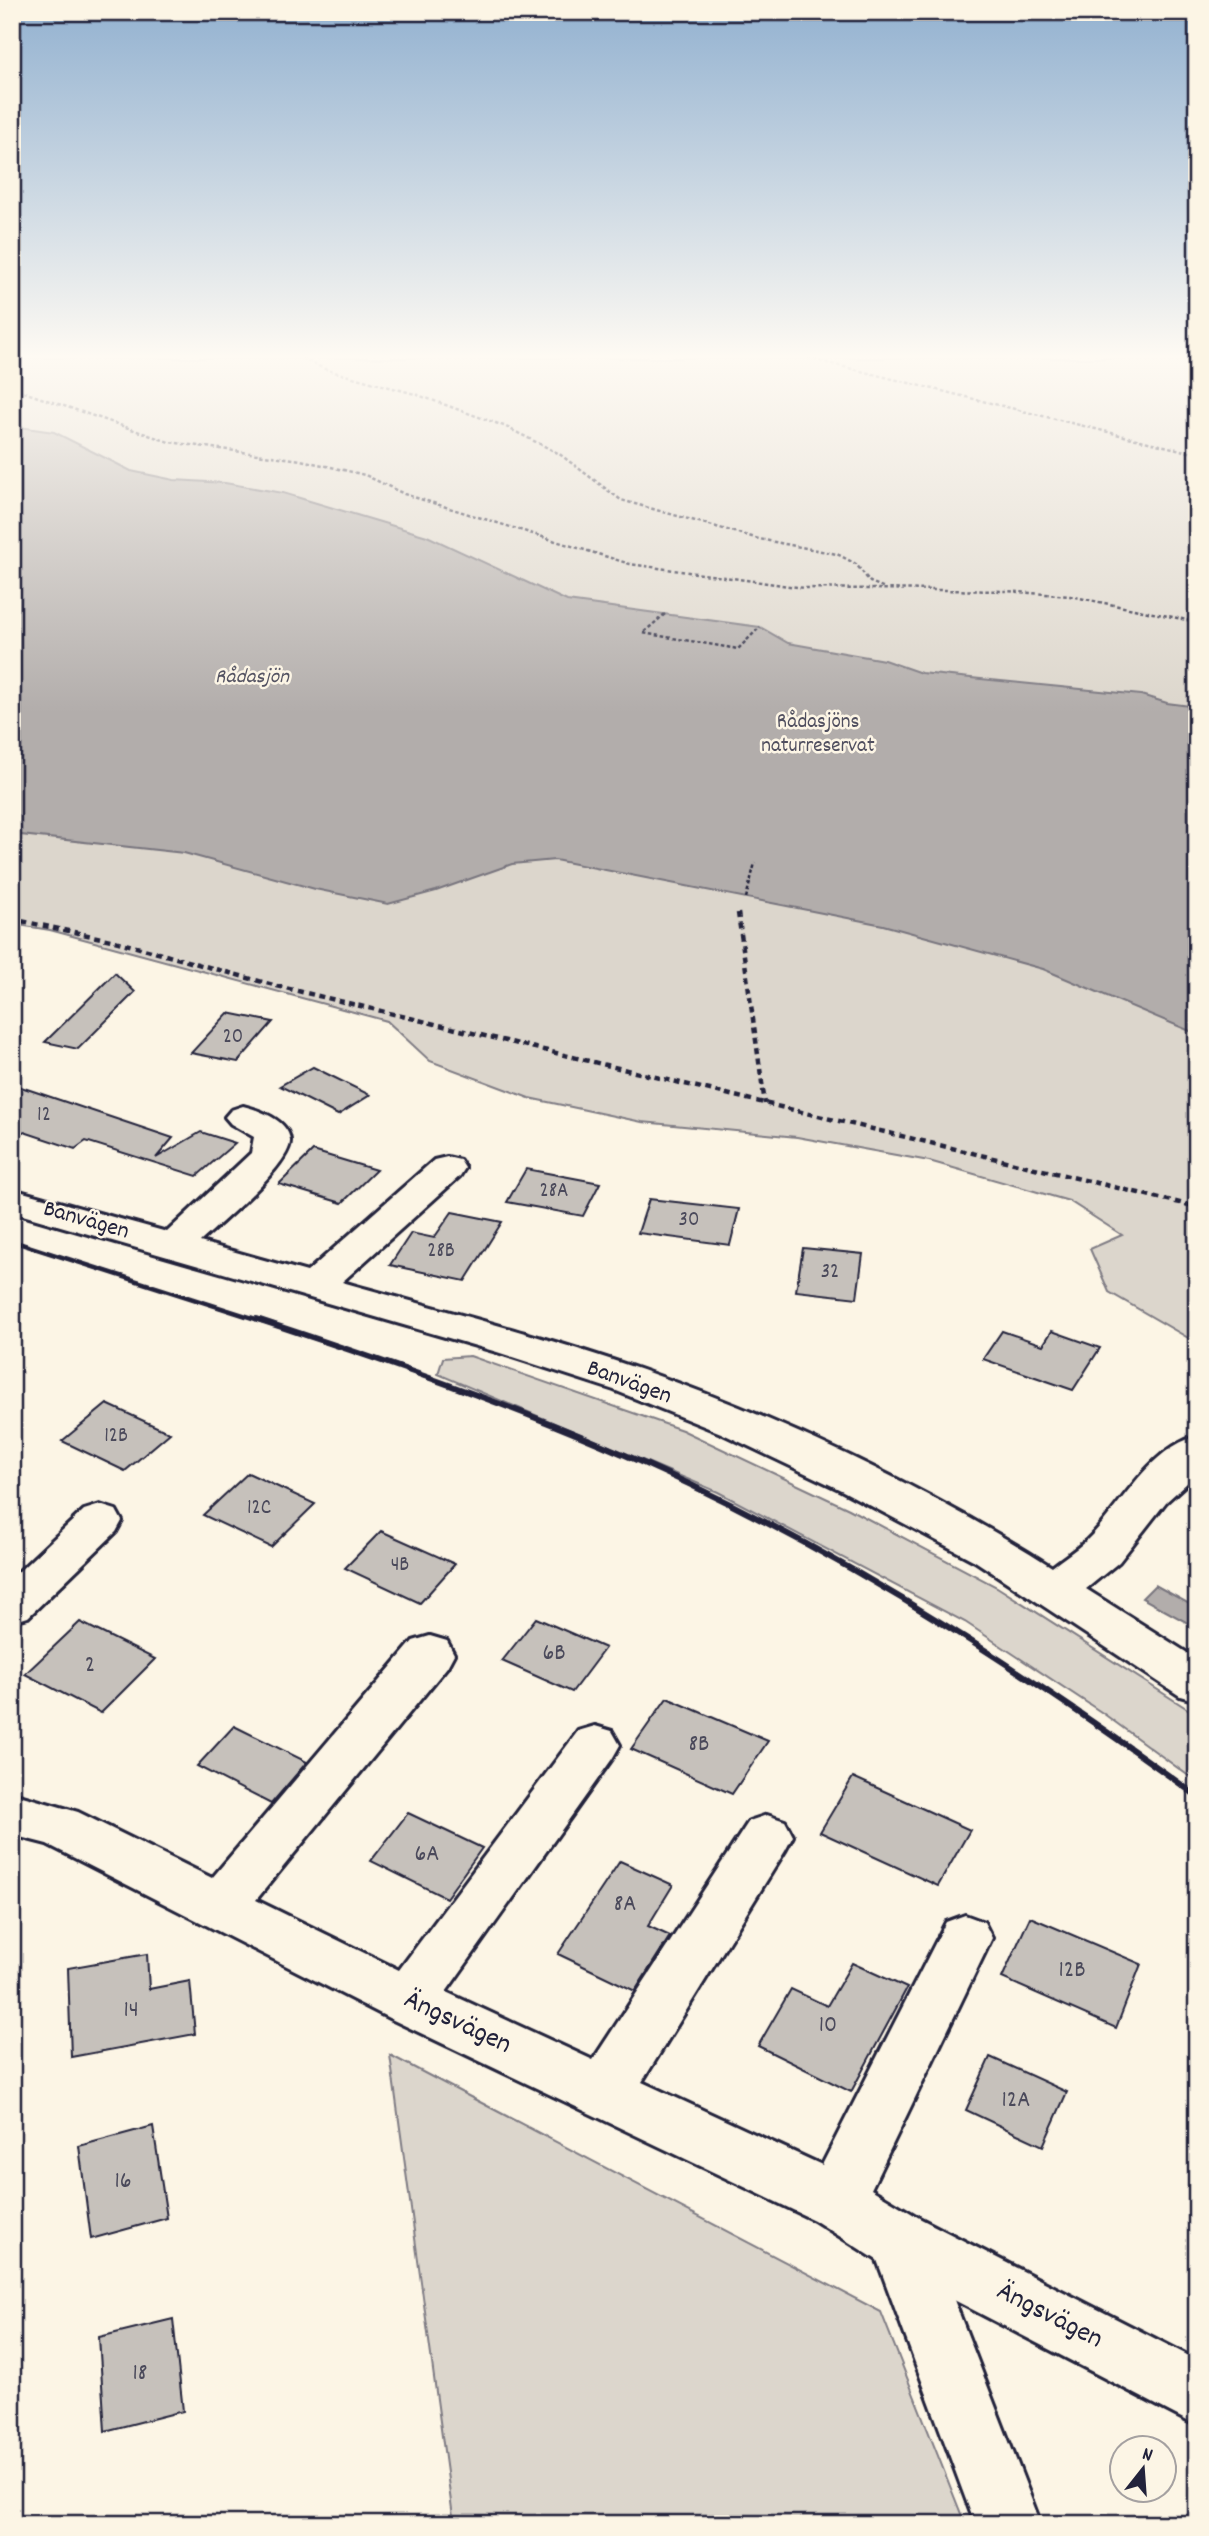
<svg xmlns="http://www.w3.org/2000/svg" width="1209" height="2536" font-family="Dekko,sans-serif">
	<rect width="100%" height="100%" fill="#fcf5e5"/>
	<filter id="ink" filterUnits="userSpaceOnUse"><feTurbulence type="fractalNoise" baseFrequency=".0143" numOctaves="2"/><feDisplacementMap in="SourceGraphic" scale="14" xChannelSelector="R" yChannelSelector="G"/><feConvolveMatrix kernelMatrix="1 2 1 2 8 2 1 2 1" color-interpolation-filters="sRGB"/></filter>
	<g filter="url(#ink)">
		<g fill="#dcd6cc" stroke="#7f7c84" stroke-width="2">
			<polygon points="12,358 1197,358 1197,1343 1109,1292 1090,1249 1122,1235 1069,1201 929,1161 797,1137 642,1122 529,1098 430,1061 387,1021 50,930 12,924"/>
			<polygon points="470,1356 682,1430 849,1509 997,1587 1197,1715 1197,1782 1104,1714 965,1622 718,1492 438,1374 443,1358"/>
			<polygon points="390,2055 881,2312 965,2524 454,2524"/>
		</g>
		<g fill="#b2adab" stroke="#78757e" stroke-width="2">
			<polygon points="12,426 54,432 131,471 174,480 225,483 283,493 427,536 567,601 760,627 788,643 884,660 921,673 1141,695 1167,703 1197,707 1197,1034 1043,969 883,925 555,860 512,864 436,891 388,904 315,889 184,853 12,834"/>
			<polygon points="1155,1585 1197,1608 1197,1628 1142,1598"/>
		</g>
		<g fill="#c6c1bb" stroke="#22223b" stroke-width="2">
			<polygon points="115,973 135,992 78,1049 45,1042"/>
			<polygon points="228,1013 273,1022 238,1062 191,1053"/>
			<polygon points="313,1067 370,1095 338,1115 280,1086"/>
			<polygon points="12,1084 173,1138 156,1158 201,1132 235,1143 197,1176 86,1141 75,1149 12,1128"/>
			<polygon points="313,1151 376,1170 342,1203 279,1184"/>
			<polygon points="526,1169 600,1183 583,1216 507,1202"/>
			<polygon points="649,1199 739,1209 730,1245 638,1233"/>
			<polygon points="452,1212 502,1222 465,1281 390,1265 411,1233 434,1238"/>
			<polygon points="803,1248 863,1254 857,1298 796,1291"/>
			<polygon points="1002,1331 1043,1345 1052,1331 1100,1348 1073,1390 983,1359"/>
			<polygon points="107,1404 170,1433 125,1471 62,1441"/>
			<polygon points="248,1473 315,1504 271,1547 203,1515"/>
			<polygon points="381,1531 455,1564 420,1603 345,1568"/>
			<polygon points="536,1618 605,1648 572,1692 502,1661"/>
			<polygon points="80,1622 155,1659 101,1713 25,1674"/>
			<polygon points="667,1698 768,1741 732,1794 631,1749"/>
			<polygon points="234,1726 307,1762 271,1804 197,1766"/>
			<polygon points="853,1777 970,1830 938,1886 820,1832"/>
			<polygon points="408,1813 482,1848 446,1898 371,1861"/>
			<polygon points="620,1861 673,1885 648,1926 670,1936 635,1991 558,1954"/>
			<polygon points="1030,1917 1141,1964 1116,2028 1002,1978"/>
			<polygon points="147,1954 149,1989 190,1981 195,2034 71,2057 68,1968"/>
			<polygon points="852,1963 907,1988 851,2092 758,2046 791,1989 827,2006"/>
			<polygon points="990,2057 1067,2092 1043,2146 966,2110"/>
			<polygon points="153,2126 167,2218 91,2239 79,2146"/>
			<polygon points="173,2319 183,2411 105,2431 99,2337"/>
		</g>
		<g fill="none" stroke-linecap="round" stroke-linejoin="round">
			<defs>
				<g id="minor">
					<path d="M243 1106C259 1110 288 1120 290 1140 292 1164 219 1224 200 1242L307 1272 434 1160 447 1157 460 1160 465 1168 460 1176 342 1282C442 1310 544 1336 642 1370 782 1419 927 1488 1052 1567 1063 1558 1076 1550 1087 1540 1122 1506 1147 1450 1197 1436V1474L1166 1502 1119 1562 1086 1589 1197 1659V1701L1180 1696 975 1561 841 1490 721 1433 614 1390 497 1352 12 1212V1189L167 1232 251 1153 254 1137 231 1124 225 1117 231 1110Z"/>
					<polygon points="100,1505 116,1510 122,1521 116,1532 28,1617 12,1622 12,1578 84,1510"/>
					<polygon points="430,1636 447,1641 454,1654 447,1667 256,1900 399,1970 578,1731 595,1726 612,1731 620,1745 612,1759 446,1992 593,2060 749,1821 767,1815 785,1821 793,1836 785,1851 642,2082 822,2165 946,1922 965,1915 984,1922 992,1938 871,2189 921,2219 1197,2360 1197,2426 954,2300 1041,2524 975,2524 877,2260 814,2220 389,2018 47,1844 12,1835 12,1793 78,1812 212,1878 413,1641"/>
				</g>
			</defs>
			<use href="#minor" stroke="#22223b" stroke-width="6"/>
			<g stroke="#22223b" stroke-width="2.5" stroke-dasharray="3.5 2.5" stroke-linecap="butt">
				<polyline points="302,358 327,370 415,394 504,426 558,453 621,500 759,539 837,554 856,564 870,582 885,588"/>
				<polyline points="808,358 1197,454"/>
				<polyline points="12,388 169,442 301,460 365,475 404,494 630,564 804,588 1006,591 1070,596 1197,622"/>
				<polyline points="665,614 643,633 738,649 760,627"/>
				<polyline points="746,898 755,863"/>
			</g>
			<g stroke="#22223b" stroke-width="4.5" stroke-dasharray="6 4.5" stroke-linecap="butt">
				<polyline points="738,913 765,1104"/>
				<polyline points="12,919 111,940 277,986 1197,1207"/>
			</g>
			<use href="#minor" fill="#fcf5e5" fill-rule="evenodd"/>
			<polyline stroke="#22223b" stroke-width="4.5" points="12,1241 262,1321"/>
			<path stroke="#22223b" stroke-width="6" d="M257 1319C403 1367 550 1418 689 1484 870 1570 1036 1679 1197 1796"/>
		</g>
	</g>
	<linearGradient id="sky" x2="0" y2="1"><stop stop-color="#92b1d0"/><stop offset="0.5" stop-color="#fefaf3"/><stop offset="1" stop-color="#fefaf3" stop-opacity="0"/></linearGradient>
	<rect width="1209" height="713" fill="url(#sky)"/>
	<g text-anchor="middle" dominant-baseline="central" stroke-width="5" stroke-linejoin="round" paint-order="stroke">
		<g font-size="21" font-style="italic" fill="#545362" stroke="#fcf5e5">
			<text x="252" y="678">Rådasjön</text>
		</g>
		<g font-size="21" fill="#504f5f" stroke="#fcf5e5">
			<text x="818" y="723">Rådasjöns<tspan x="818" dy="24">naturreservat</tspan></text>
		</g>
		<g font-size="21" fill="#4b4a5b">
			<text x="233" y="1038">20</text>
			<text x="44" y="1116">12</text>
			<text x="554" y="1192">28A</text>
			<text x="689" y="1221">30</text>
			<text x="441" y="1252">28B</text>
			<text x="830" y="1273">32</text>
			<text x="116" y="1437">12B</text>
			<text x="259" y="1509">12C</text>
			<text x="400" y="1566">4B</text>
		</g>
		<g font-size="24" fill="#22223b" stroke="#fcf5e5">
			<text transform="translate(86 1221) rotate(16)">Banvägen</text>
			<text transform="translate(629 1383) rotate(20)">Banvägen</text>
		</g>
		<g font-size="24" fill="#4b4a5b">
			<text x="554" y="1654">6B</text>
			<text x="90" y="1666">2</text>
			<text x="699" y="1745">8B</text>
			<text x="427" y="1855">6A</text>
			<text x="625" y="1905">8A</text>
			<text x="1072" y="1971">12B</text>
			<text x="131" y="2011">14</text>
			<text x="828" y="2026">10</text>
			<text x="1016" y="2101">12A</text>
			<text x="123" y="2182">16</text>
			<text x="140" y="2374">18</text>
		</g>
		<g font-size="28" fill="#22223b" stroke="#fcf5e5">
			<text transform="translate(457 2024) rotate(25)">Ängsvägen</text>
			<text transform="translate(1049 2317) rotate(27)">Ängsvägen</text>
		</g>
	</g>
	<rect width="1209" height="2536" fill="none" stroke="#fcf5e5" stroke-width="42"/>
	<rect x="21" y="21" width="1167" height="2494" fill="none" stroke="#22223b" stroke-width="2.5" filter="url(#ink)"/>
	<g transform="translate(1143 2469) rotate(17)"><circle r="33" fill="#fcf5e5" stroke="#a5a1a1" stroke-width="2"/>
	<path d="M0-5L12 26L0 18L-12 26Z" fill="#22223b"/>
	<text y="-10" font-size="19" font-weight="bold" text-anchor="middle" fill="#22223b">N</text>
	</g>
</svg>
